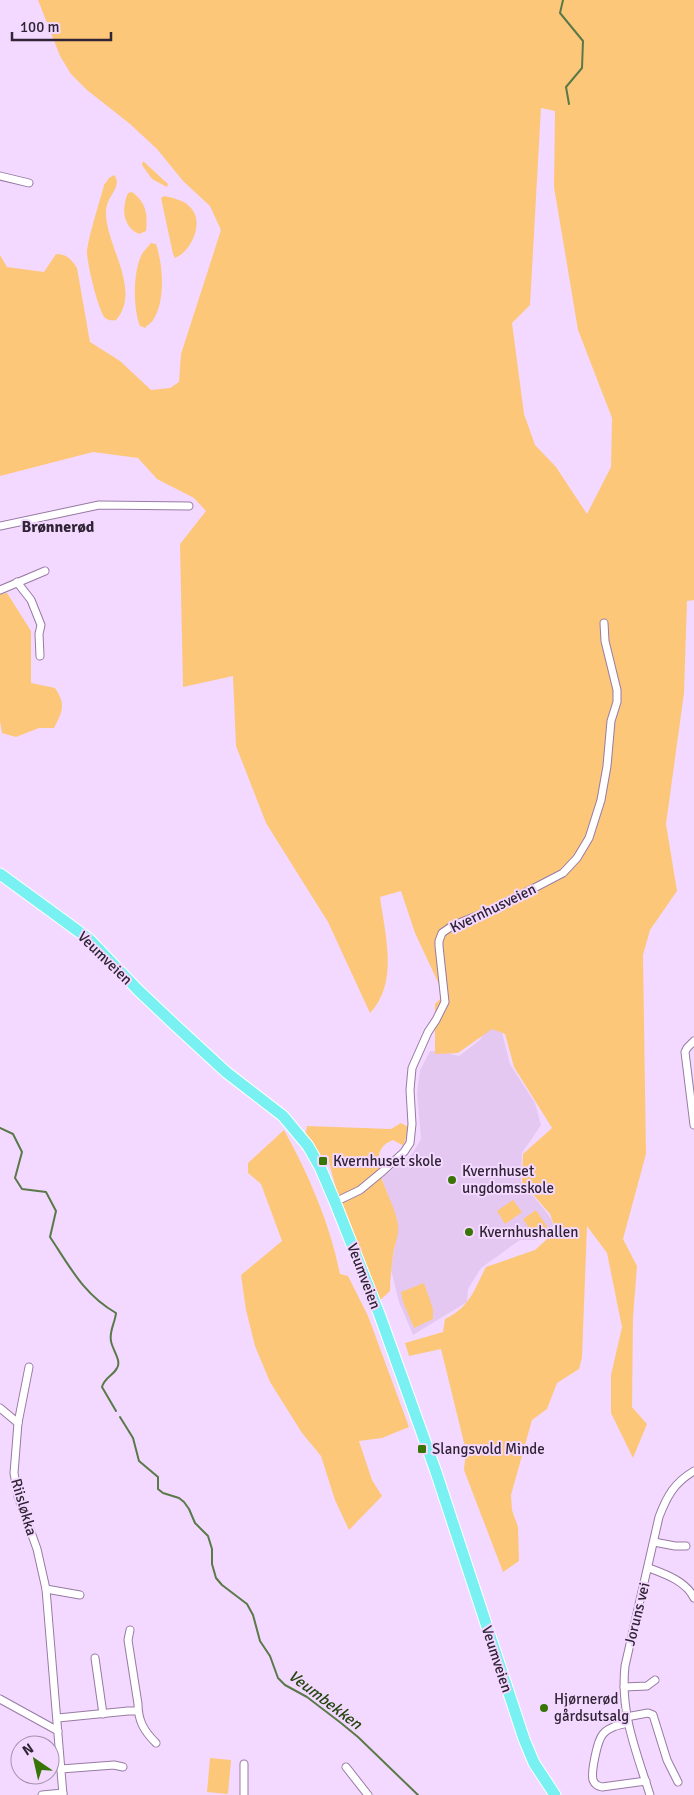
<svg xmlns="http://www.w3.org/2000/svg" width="694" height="1795" font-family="Signika,sans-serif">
	<rect width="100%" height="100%" fill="#f3d9ff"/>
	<polygon fill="#e4c8f1" points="500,1024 510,1064 535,1103 541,1125 522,1153 521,1182 544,1209 552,1220 553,1226 535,1240 520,1240 481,1268 468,1289 467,1302 413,1335 399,1302 391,1270 398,1226 382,1178 412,1154 421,1139 417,1093 420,1070 430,1051 444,1052 459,1056 480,1040 486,1029"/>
	<g fill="#fdc779" fill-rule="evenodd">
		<path d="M38 0H694V600L687 601 684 693 666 824 677 891 650 930 643 955 646 1154 623 1239 637 1266 633 1317 632 1407 647 1424 633 1458 611 1413V1375L622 1327 607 1253 587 1226 582 1357 579 1369 557 1383 547 1409 532 1420 511 1495 512 1510 518 1527 519 1561 503 1572 464 1470 466 1451 441 1349 409 1356 405 1343 443 1332 445 1319C470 1307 474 1290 486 1267L535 1250 556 1231 550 1214 522 1182 523 1154 552 1128 514 1067 505 1034 492 1029 458 1053 435 1054V1004L444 995 415 933 401 891 380 897C385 934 399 983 370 1013L328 922 266 823 236 746 233 676 183 687 180 544 206 511 194 498 157 479 138 458 93 452 0 476V255L7 267 44 272 56 254C67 254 71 259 77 268L90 342 120 361 151 390 170 388 179 382 181 354 221 230 210 206 183 181 157 149 130 124 87 90 71 74 60 56ZM541 108 555 111 554 187 578 330 612 418 611 467 587 514 556 467 535 445 524 414 512 323 530 305Z"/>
		<polygon points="143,161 168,184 167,187 152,179 142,165"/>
		<path d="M114 175C124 187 105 196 106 213 106 246 142 290 116 320 112 321 108 320 105 318 98 310 86 260 87 250 90 230 99 205 104 185L109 178Z"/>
		<path d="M132 192C146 202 148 215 146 231L139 234C123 227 121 209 128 193Z"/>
		<path d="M164 196C173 198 184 200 190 207 205 221 192 251 175 258L173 254 161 198Z"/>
		<path d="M151 243 156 244C163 265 166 300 153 320 152 323 147 325 145 328L140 326C133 309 133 273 141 256 143 251 148 247 151 243Z"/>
		<path d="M7 593 31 631V683L55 688C66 704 63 711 54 728H39L16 737 2 733 0 721V594Z"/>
		<path d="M401 1123 408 1127 404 1146 393 1140C358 1153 397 1202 398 1226 399 1233 396 1242 394 1249 392 1263 390 1277 390 1291L378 1302 336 1189 329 1162 320 1155 305 1136 307 1126 391 1129Z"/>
		<path d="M284 1130C309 1175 330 1224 340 1274L348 1276 368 1316 409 1427 382 1438 359 1441 372 1480 382 1496 349 1530 335 1500 321 1456 302 1433 270 1382 255 1346 246 1310 241 1275 282 1241 261 1184 248 1173V1163Z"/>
		<polygon points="513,1200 522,1212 505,1224 497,1211"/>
		<polygon points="536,1210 548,1228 535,1237 523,1219"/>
		<polygon points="424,1283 433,1309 433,1319 414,1328 403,1302 401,1292"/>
		<polygon points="210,1758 231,1760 228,1794 207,1792"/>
	</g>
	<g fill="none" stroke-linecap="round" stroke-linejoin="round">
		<g stroke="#5a7949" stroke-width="2">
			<polyline points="563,0 560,13 583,41 582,68 566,87 569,104"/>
			<path d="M0 1128 13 1134 22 1152 15 1178 22 1189 46 1192 56 1211 50 1237C70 1267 84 1295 116 1313 115 1323 109 1331 111 1341 112 1349 122 1361 117 1368 113 1376 105 1377 102 1387L116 1411"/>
			<polyline points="120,1417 133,1438 139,1461 158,1477 158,1489 163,1493 179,1498 184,1502 189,1509 195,1523 208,1536 212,1549 212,1564 216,1578 222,1585 247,1604 253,1615 260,1641 270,1656 278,1678 285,1685 307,1697 341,1723 358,1737 418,1795"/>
		</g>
		<defs>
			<g id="street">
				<polyline points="0,176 29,183"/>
				<polyline points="0,526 99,505 189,506"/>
				<polyline points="17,582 31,600 41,625 39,634 40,656"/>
				<polyline points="0,590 45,571"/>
				<polyline points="694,1041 687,1048 685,1052 694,1125"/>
				<polyline points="335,1202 360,1190 383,1171 404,1152 410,1143 412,1124 410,1090 412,1068 428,1032 436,1020 445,1002 439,946 439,941 442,933 452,926 494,909 563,873 577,858 589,838 601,800 607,766 611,721 617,702 617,690 605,641 604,623"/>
				<polyline points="29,1367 18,1423 14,1473 18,1496 37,1549 46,1589 63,1795"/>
				<polyline points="0,1408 18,1423"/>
				<polyline points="654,1542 675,1546 686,1546"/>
				<path d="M649 1568C665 1574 686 1581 694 1598"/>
				<polyline points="46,1589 80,1595"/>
				<path d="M130 1630 128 1640 138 1704C138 1721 144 1731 156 1743"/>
				<polyline points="95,1658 103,1714"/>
				<polyline points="624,1687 647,1686 655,1680"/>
				<polyline points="0,1699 58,1731"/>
				<polyline points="626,1717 648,1713 653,1715 667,1760 678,1782"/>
				<polyline points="58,1718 128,1711 137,1711"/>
				<path d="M628 1723C619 1725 609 1727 603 1734 597 1741 591 1772 593 1780 595 1785 598 1786 602 1787L646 1781"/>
				<polyline points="346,1767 368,1795"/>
				<polyline points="61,1769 114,1765 123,1767"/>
				<polyline points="42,1795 63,1793"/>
				<polyline points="244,1795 244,1764"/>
				<path d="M650 1795C636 1751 620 1713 625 1666L659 1517C667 1496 674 1483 694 1471"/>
			</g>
			<polyline id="primary" points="0,874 89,939 138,990 175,1025 226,1072 283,1116 308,1146 320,1167 335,1202 380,1316 436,1472 524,1739 534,1763 555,1795"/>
		</defs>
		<use href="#street" stroke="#987aa4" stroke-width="9"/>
		<use href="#primary" stroke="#fff" stroke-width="13"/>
		<use href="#street" stroke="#fff" stroke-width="7"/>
		<use href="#primary" stroke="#79f1f2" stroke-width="11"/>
	</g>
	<g fill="#397406" stroke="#f3d9ff" stroke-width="2">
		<rect x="318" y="1156" width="10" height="10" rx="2.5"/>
		<circle cx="452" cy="1180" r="5"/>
		<circle cx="469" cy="1232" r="5"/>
		<rect x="417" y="1444" width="10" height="10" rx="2.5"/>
		<circle cx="544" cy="1708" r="5"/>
	</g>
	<g text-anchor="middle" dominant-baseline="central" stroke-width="4" stroke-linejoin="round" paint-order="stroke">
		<g font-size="15" fill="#302435" stroke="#f3d9ff">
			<text transform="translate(493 908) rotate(-26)">Kvernhusveien</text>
			<text transform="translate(105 958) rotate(44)">Veumveien</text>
			<text transform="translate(364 1276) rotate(69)">Veumveien</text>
			<text transform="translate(24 1507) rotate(74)">Riisløkka</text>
			<text transform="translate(637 1614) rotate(-76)">Joruns vei</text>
			<text transform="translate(497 1659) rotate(72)">Veumveien</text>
		</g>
		<g font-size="15" fill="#302435" stroke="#f3d9ff" text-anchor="start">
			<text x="333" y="1161">Kvernhuset skole</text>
			<text x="462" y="1171">Kvernhuset<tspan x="462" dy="17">ungdomsskole</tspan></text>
			<text x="479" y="1232">Kvernhushallen</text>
			<text x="432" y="1449">Slangsvold Minde</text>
			<text x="554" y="1699">Hjørnerød<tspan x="554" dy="17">gårdsutsalg</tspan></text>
		</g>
		<g font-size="16" font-weight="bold" fill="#302435" stroke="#f3d9ff">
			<text x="58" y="527">Brønnerød</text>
		</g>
		<g font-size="16" font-style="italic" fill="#254610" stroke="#f3d9ff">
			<text transform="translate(325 1700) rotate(37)">Veumbekken</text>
		</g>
	</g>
	<g transform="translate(35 1760) rotate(326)"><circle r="24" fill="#f3d9ff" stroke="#a591ae"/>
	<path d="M0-4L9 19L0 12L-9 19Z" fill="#397406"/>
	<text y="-8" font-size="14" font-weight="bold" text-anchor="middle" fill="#302435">N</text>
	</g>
	<path d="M12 32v8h99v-8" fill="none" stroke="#302435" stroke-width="2.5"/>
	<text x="20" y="32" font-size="15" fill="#302435" stroke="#f3d9ff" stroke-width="4" paint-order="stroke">100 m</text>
</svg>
